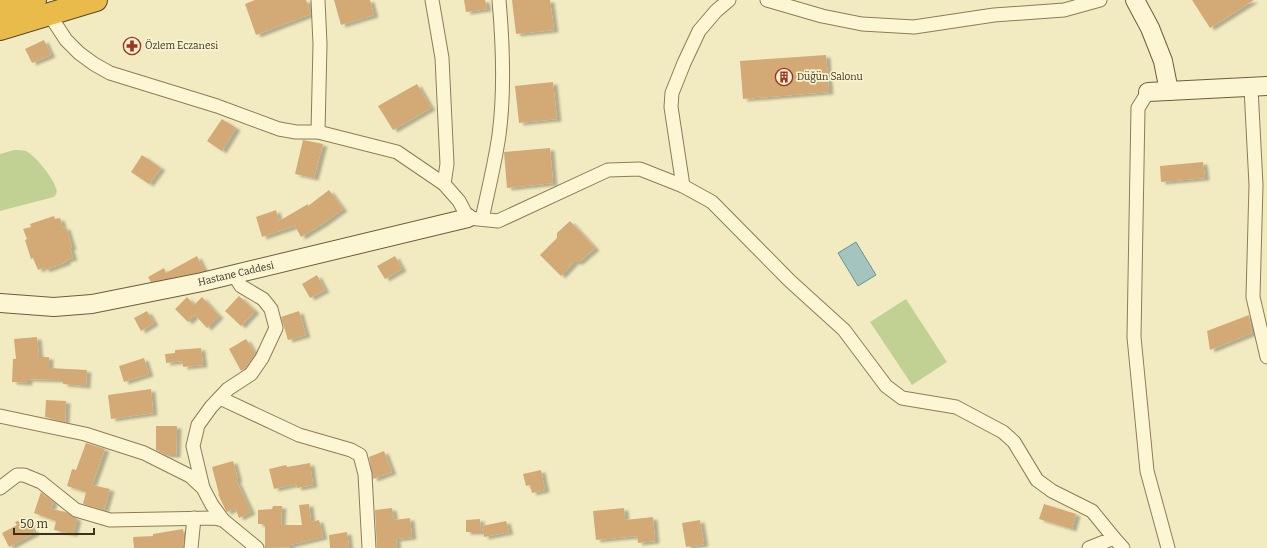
<svg xmlns="http://www.w3.org/2000/svg" width="1267" height="548" font-family="Bitter,serif">
	<defs>
		<filter id="shadow"><feDropShadow dx="4.5" dy="2.5" stdDeviation="1" flood-color="#0004"/></filter>
	</defs>
	<rect width="100%" height="100%" fill="#f2ebc1"/>
	<g fill="#c1d194">
		<path d="M14 150C18 150 23 150 26 151 36 156 53 178 56 188 58 192 56 194 54 197L0 211V154Z"/>
		<polygon points="906,299 947,362 912,385 870,322"/>
	</g>
	<polygon fill="#a4c4bf" stroke="#6a938f" points="856,242 876,275 858,286 838,253"/>
	<g fill="#d3aa74" filter="url(#shadow)">
		<polygon points="255,0 306,0 311,14 256,35 245,4"/>
		<polygon points="334,0 370,0 374,15 341,25"/>
		<polygon points="464,0 485,0 487,9 466,12"/>
		<polygon points="512,0 550,0 554,30 516,34"/>
		<polygon points="1192,0 1254,0 1210,28"/>
		<polygon points="44,40 51,55 32,63 25,49"/>
		<polygon points="826,55 829,92 743,99 740,61"/>
		<polygon points="553,82 557,119 519,123 515,86"/>
		<polygon points="417,84 431,108 393,130 378,106"/>
		<polygon points="222,119 236,128 222,151 207,141"/>
		<polygon points="303,140 323,144 314,178 295,174"/>
		<polygon points="550,148 553,183 507,188 504,152"/>
		<polygon points="142,155 161,168 149,184 131,172"/>
		<polygon points="1203,162 1205,178 1161,182 1160,166"/>
		<polygon points="329,190 343,209 324,223 301,237 295,226 262,237 256,217 276,210 279,221 308,204 308,206"/>
		<polygon points="54,216 55,219 60,218 63,228 66,227 72,247 70,248 73,258 66,260 67,262 45,270 44,267 38,270 33,258 31,259 25,240 27,239 23,229 31,227 30,224"/>
		<polygon points="570,221 595,248 579,262 574,262 561,276 540,255 557,238 557,233"/>
		<polygon points="197,256 204,270 200,272 151,282 148,277 164,268 166,273"/>
		<polygon points="395,256 402,269 385,279 377,266"/>
		<polygon points="317,275 325,290 310,298 302,284"/>
		<polygon points="239,296 255,311 241,326 225,311"/>
		<polygon points="187,297 194,305 202,297 219,316 207,328 195,315 188,322 175,309"/>
		<polygon points="147,311 154,323 141,331 134,318"/>
		<polygon points="299,311 306,335 288,340 281,317"/>
		<polygon points="1249,315 1252,333 1210,350 1207,331"/>
		<polygon points="37,337 39,357 49,357 49,368 87,370 86,386 63,384 63,380 28,379 28,383 12,382 13,359 16,359 14,339"/>
		<polygon points="246,339 255,354 245,368 241,371 229,349"/>
		<polygon points="201,348 203,365 183,367 183,361 166,363 165,354 175,353 175,350"/>
		<polygon points="144,358 149,374 124,382 119,366"/>
		<polygon points="151,389 153,413 111,419 108,395"/>
		<polygon points="46,400 66,401 65,422 45,417"/>
		<polygon points="156,426 177,426 176,455 166,455 156,450"/>
		<polygon points="86,443 105,449 92,485 110,489 104,510 83,504 86,492 67,486 72,469 76,470"/>
		<polygon points="384,451 392,472 373,479 369,457"/>
		<polygon points="233,461 238,480 236,480 251,512 239,518 235,508 227,512 226,511 218,494 219,494 212,467"/>
		<polygon points="310,463 313,485 297,488 296,484 274,489 269,469 286,465 287,467"/>
		<polygon points="541,470 545,490 532,493 530,485 526,486 523,474"/>
		<polygon points="41,492 53,502 51,509 66,512 77,519 73,534 54,530 56,521 34,513"/>
		<polygon points="309,504 311,522 319,520 323,537 290,545 290,547 265,548 265,524 258,524 258,510 272,509 273,506 282,506 281,525 302,525 299,505"/>
		<polygon points="1044,504 1076,514 1072,529 1039,519"/>
		<polygon points="392,508 394,520 410,518 412,537 396,539 397,548 377,548 375,510"/>
		<polygon points="624,508 625,520 653,517 655,541 638,543 637,536 596,540 593,511"/>
		<polygon points="26,517 35,533 9,547 2,533 17,525 15,522"/>
		<polygon points="480,519 481,532 466,532 466,520"/>
		<polygon points="700,520 704,544 686,547 682,523"/>
		<polygon points="506,521 509,532 484,537 482,526"/>
		<polygon points="183,529 184,535 183,548 134,548 133,537 153,536 153,534"/>
		<polygon points="347,532 349,548 330,548 329,535"/>
	</g>
	<g fill="none" stroke-linecap="round" stroke-linejoin="round">
		<defs>
			<g id="street">
				<polyline points="432,0 442,58 447,164 444,184"/>
				<polyline points="767,0 822,16 862,24 914,27 994,15 1064,10 1100,0"/>
				<polyline points="49,14 66,40 79,53 94,64 110,73 217,106 279,129 296,132 318,132 397,152 444,184 459,201 468,218 498,221 608,170 640,169 683,186 712,202 790,281 844,330 886,386 902,398 956,407 1003,432 1014,442 1037,480 1052,491 1092,511 1114,538 1089,548"/>
				<polyline points="1251,88 1256,185 1253,297 1267,357"/>
				<polyline points="1148,92 1138,108 1134,337 1147,471 1168,548"/>
				<polyline points="318,132 320,44 318,0"/>
				<polyline points="683,186 671,107 672,93 684,63 699,31 716,11 729,0"/>
				<path d="M482 219C488 191 495 163 499 135 505 90 503 45 499 0"/>
				<polyline points="220,398 299,435 351,450 360,455 365,474 369,548"/>
				<polyline points="0,416 85,434 144,453 190,476 203,488 212,505 223,520 257,548"/>
				<polyline points="0,488 17,475 24,475 41,482 76,510 110,520 214,518 223,520"/>
				<polyline points="203,488 193,446 198,425 211,407 228,389 251,374 262,358 276,328 271,309 263,299 241,286 234,275"/>
				<polyline points="1114,538 1123,548"/>
				<polyline points="191,548 194,518"/>
			</g>
			<g id="secondary">
				<polyline points="1135,0 1150,28 1163,61 1169,91"/>
				<polyline points="1148,92 1267,86"/>
				<polyline points="0,303 54,307 92,304 202,282 468,218"/>
			</g>
			<g id="highway">
				<polyline points="0,11 35,0"/>
				<polyline points="0,29 96,0"/>
			</g>
		</defs>
		<use href="#street" stroke="#8d7c57" stroke-width="15"/>
		<use href="#secondary" stroke="#6f5c3a" stroke-width="20"/>
		<use href="#highway" stroke="#5a482b" stroke-width="24"/>
		<use href="#street" stroke="#fcf6d5" stroke-width="13"/>
		<use href="#secondary" stroke="#fcf6d5" stroke-width="18"/>
		<use href="#highway" stroke="#e8bb4a" stroke-width="22"/>
	</g>
	<defs>
		<symbol id="pharmacy-ring" viewBox="-11 -11 22 22"><circle r="9.5" fill="#f8f3d1" stroke="#a13421" stroke-width="1.5"/><path d="M-2-6h4v4h4v4h-4v4h-4v-4h-4v-4h4Z" fill="#a13421"/></symbol>
		<symbol id="building-ring" viewBox="-11 -11 22 22"><circle r="9.5" fill="#f8f3d1" stroke="#a13421" stroke-width="1.5"/><path d="M-4-6H4V6H1V3H-1V6H-4ZM-2.5-4.3h1.7v1.8h-1.7ZM.8-4.3h1.7v1.8H.8ZM-2.5-1h1.7V.8h-1.7ZM.8-1h1.7V.8H.8Z" fill="#a13421"/></symbol>
	</defs>
	<g fill-rule="evenodd">
		<use href="#pharmacy-ring" x="122" y="36" width="20" height="20"/>
		<use href="#building-ring" x="774" y="67" width="20" height="20"/>
	</g>
	<g text-anchor="middle" dominant-baseline="central" stroke-width="3.5" stroke-linejoin="round" paint-order="stroke">
		<g font-size="10" fill="#3b301c" stroke="#f8f3d1" text-anchor="start">
			<text x="145" y="46">Özlem Eczanesi</text>
			<text x="797" y="77">Düğün Salonu</text>
		</g>
		<g font-size="10" fill="#3b301c" stroke="#f8f3d1">
			<text transform="translate(236 274) rotate(-13)">Hastane Caddesi</text>
		</g>
	</g>
	<path d="M14 528v6h80v-6" fill="none" stroke="#3b301c" stroke-width="2"/>
	<text x="20" y="528" font-size="12" fill="#3b301c" stroke="#f8f3d1" stroke-width="3" paint-order="stroke">50 m</text>
</svg>
